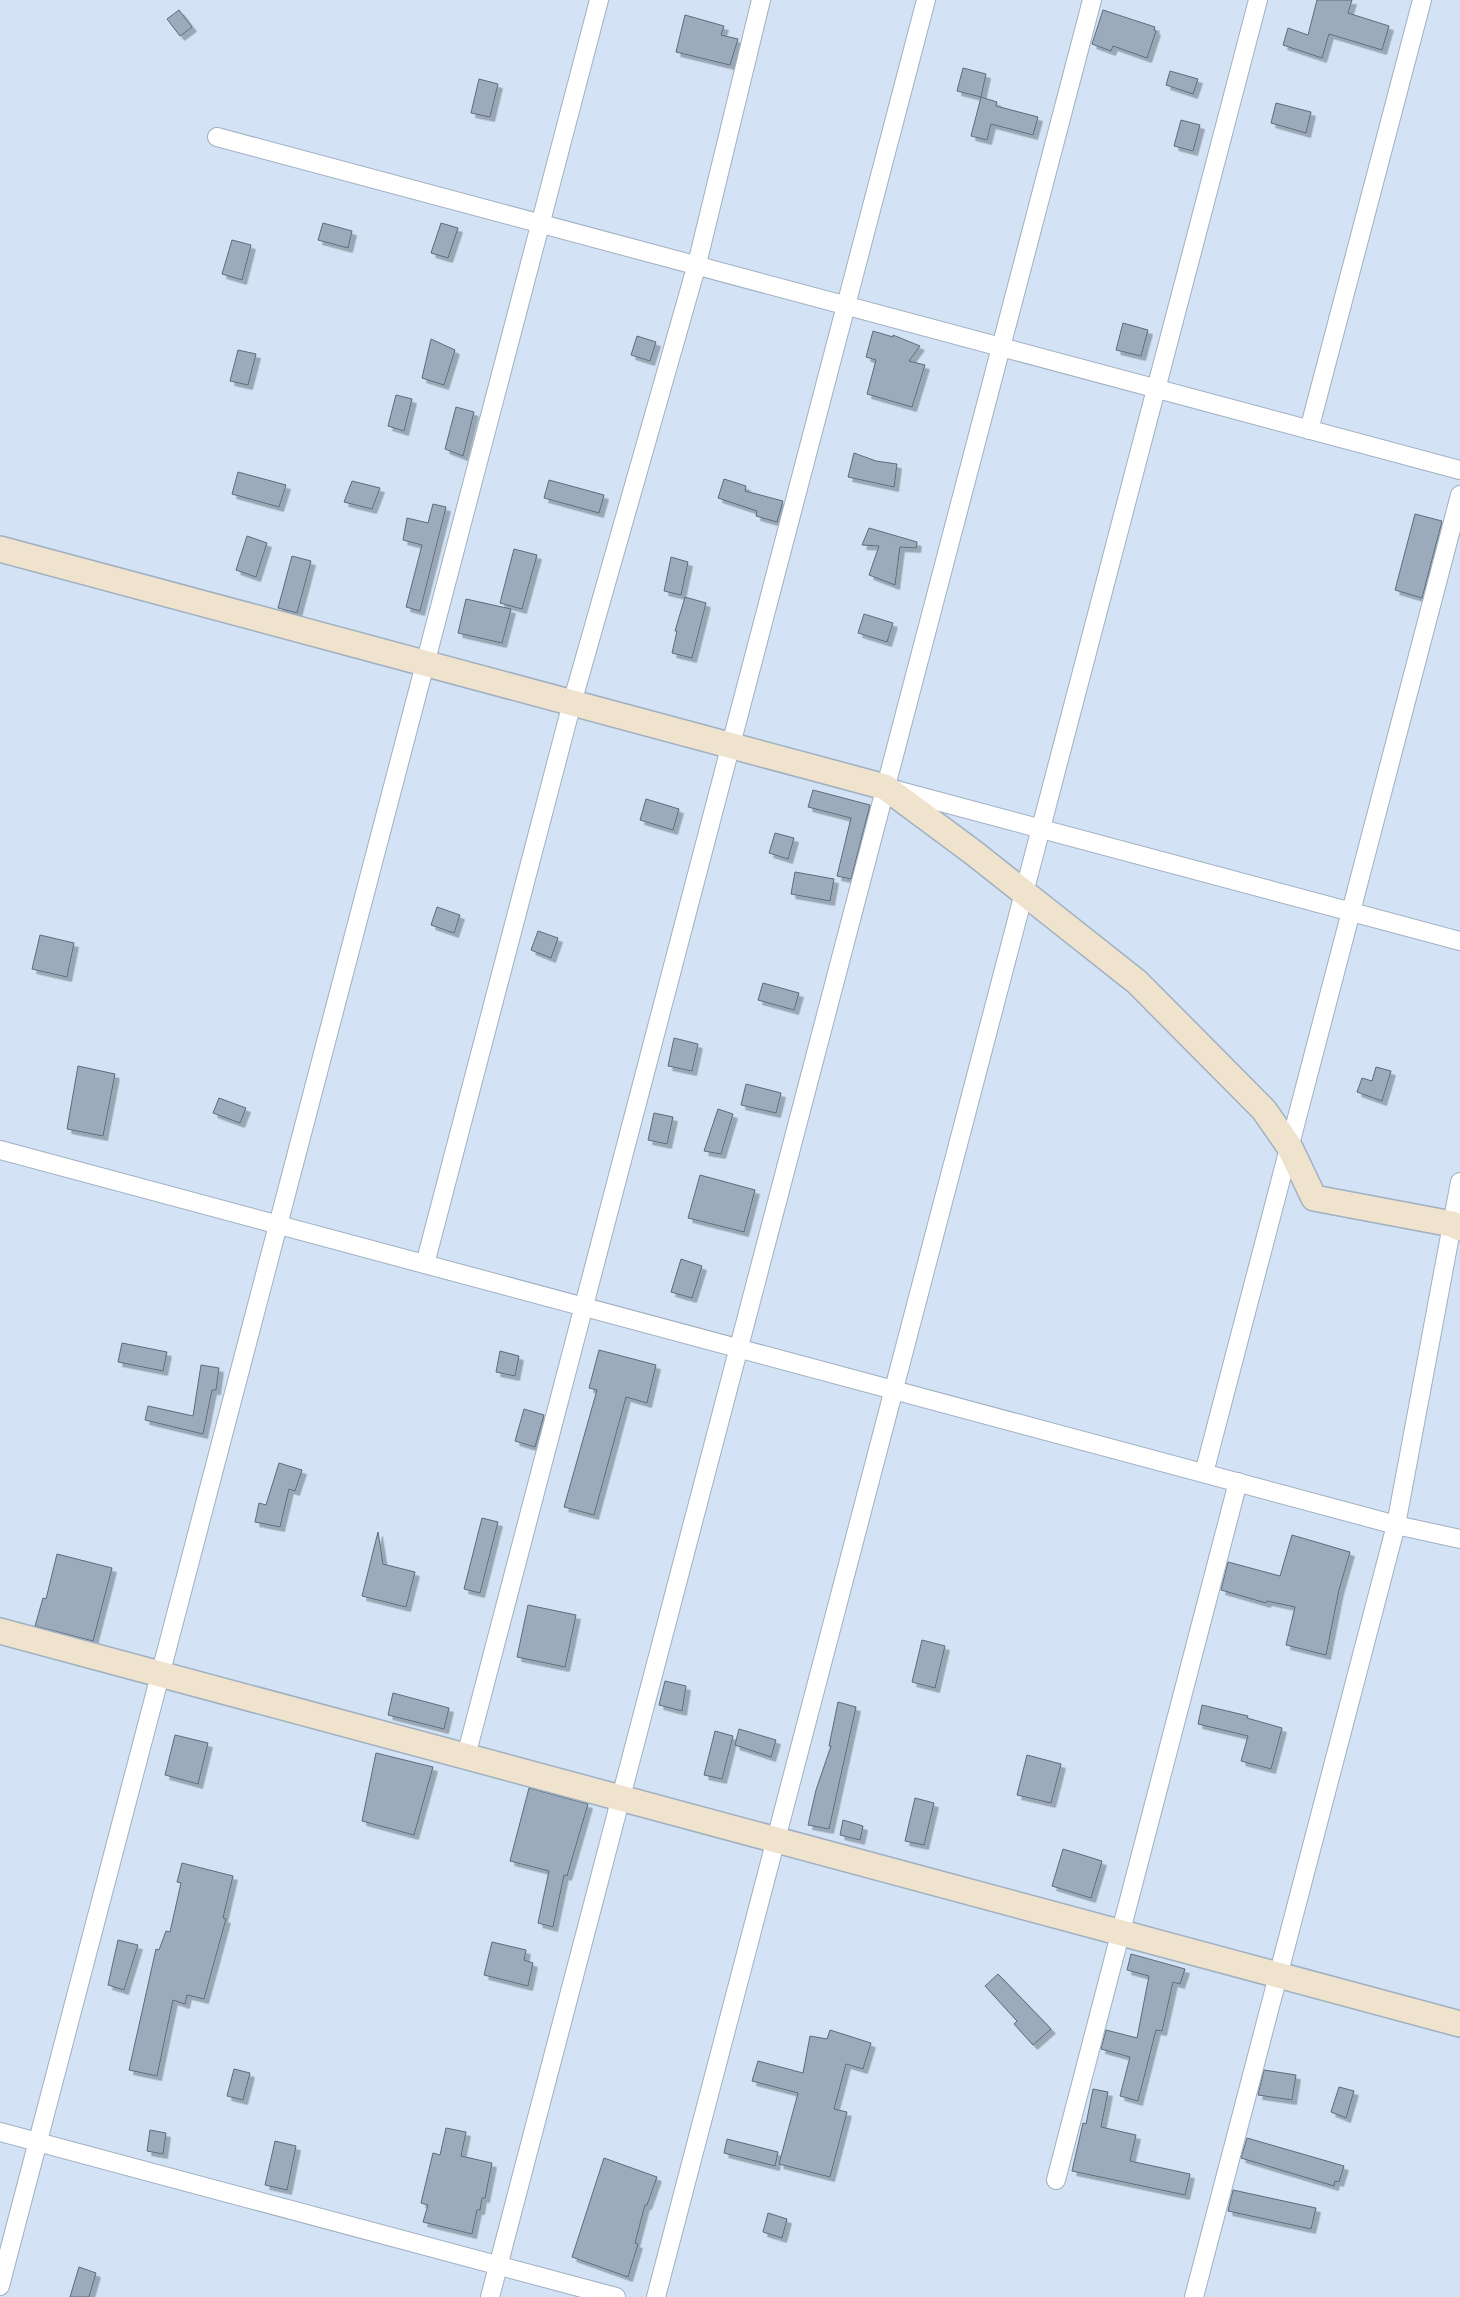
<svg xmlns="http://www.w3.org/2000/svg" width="1460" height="2297" font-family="Lora,serif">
	<defs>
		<filter id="shadow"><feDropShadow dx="4.5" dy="4.5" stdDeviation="0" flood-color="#0004"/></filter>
	</defs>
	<rect width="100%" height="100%" fill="#d3e3f5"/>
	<g fill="#9babbb" stroke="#5d6b7b" filter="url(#shadow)">
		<polygon points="1317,0 1352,0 1348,13 1389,26 1382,50 1329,34 1322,58 1283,45 1288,28 1308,35"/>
		<polygon points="179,10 192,27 180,36 167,19"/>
		<polygon points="1103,10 1155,27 1154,30 1156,31 1147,58 1113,46 1111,51 1092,44"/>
		<polygon points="685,15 724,26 721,35 738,39 730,65 676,52"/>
		<polygon points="963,68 986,74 981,97 957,91"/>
		<polygon points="1170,71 1198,79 1193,94 1166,85"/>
		<polygon points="479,79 498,84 490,117 471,113"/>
		<polygon points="981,97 997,102 996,106 1038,117 1033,135 991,124 987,140 971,136"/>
		<polygon points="1276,103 1311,112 1306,133 1271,123"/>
		<polygon points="1181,120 1200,125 1193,151 1174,146"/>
		<polygon points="323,223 352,231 348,248 318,240"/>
		<polygon points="441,223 458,228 448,258 431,253"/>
		<polygon points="232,240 251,245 242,280 222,274"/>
		<polygon points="1123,323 1148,330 1141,356 1116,350"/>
		<polygon points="873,331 893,337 893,335 920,346 909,361 925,365 912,407 867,394 876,360 866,357"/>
		<polygon points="637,336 656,342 650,361 631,355"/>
		<polygon points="431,339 455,350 444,385 422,378"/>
		<polygon points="238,350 256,354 248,385 230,381"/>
		<polygon points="396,395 412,399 404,431 388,426"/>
		<polygon points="456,407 474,412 463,456 445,449"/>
		<polygon points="854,453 876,461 897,464 894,487 848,477"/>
		<polygon points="238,472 286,485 279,507 232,494"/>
		<polygon points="724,479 746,486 745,491 783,501 777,522 756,516 757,511 718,498"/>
		<polygon points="549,480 604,495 599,513 544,498"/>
		<polygon points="352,481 380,488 372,509 344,502"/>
		<polygon points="433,504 446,507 420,611 406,607 422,545 403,540 407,518 428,523"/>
		<polygon points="1415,514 1442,521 1422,598 1395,590"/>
		<polygon points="869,528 917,542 916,548 900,547 895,585 869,575 879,546 862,545"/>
		<polygon points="247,536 267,543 256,577 236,570"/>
		<polygon points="514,549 537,555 522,609 500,603"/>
		<polygon points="292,556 311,561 297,613 278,608"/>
		<polygon points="671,557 688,562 681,595 664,591"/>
		<polygon points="685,597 706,603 692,658 672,653 677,631 675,631"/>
		<polygon points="466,599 511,609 502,643 458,633"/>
		<polygon points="864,614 893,623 887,642 858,633"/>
		<polygon points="813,790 870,805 851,879 837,876 851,818 808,807"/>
		<polygon points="646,799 679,809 673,830 640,820"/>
		<polygon points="775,833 794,838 788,859 769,853"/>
		<polygon points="795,872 834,879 830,901 791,894"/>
		<polygon points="437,907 460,915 454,933 431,925"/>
		<polygon points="538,931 558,938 551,958 531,950"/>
		<polygon points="40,935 74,943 67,977 32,969"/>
		<polygon points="763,983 799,993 794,1010 758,1000"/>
		<polygon points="674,1038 698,1044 692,1071 668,1066"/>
		<polygon points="78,1066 115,1074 103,1136 67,1129"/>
		<polygon points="1376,1067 1391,1071 1382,1101 1357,1092 1362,1078 1372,1081"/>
		<polygon points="746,1084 781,1093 776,1113 741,1105"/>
		<polygon points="219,1098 246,1108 240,1123 213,1113"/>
		<polygon points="718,1109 733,1114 721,1154 704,1151"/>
		<polygon points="654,1113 673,1117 667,1144 648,1140"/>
		<polygon points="700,1175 755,1190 744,1232 688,1218"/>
		<polygon points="681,1259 702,1266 692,1298 671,1292"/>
		<polygon points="122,1343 167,1352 163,1371 118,1362"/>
		<polygon points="599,1350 656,1365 647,1403 626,1397 594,1515 564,1507 597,1390 589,1388"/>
		<polygon points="500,1351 519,1356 515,1376 496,1372"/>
		<polygon points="201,1365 219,1368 216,1390 212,1390 203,1434 145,1420 148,1406 193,1416"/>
		<polygon points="524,1409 544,1415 535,1447 515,1441"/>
		<polygon points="279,1463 302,1470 295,1491 289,1489 280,1527 255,1522 259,1503 266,1505"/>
		<polygon points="482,1518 498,1522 480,1593 464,1589"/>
		<polygon points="378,1532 383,1564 415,1572 406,1607 362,1596"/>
		<polygon points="1292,1535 1350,1552 1339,1590 1326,1655 1286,1645 1295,1607 1267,1601 1266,1603 1221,1590 1228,1562 1280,1576"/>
		<polygon points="57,1554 112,1568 93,1641 35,1626 43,1598 46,1599"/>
		<polygon points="528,1605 576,1615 565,1667 517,1657"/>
		<polygon points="922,1640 945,1646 935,1688 912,1682"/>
		<polygon points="665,1681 686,1686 682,1711 659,1705"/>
		<polygon points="393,1693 449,1708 444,1729 388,1715"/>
		<polygon points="838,1702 856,1707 829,1829 808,1825 816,1790 831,1746 829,1746"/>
		<polygon points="1202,1705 1248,1716 1247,1718 1282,1728 1271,1769 1241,1761 1248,1736 1198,1724"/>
		<polygon points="739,1729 776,1740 771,1757 735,1745"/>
		<polygon points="715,1731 733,1736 722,1779 704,1775"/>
		<polygon points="175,1735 208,1743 198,1784 165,1775"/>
		<polygon points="376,1753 433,1767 414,1835 362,1821"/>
		<polygon points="1027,1755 1061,1764 1051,1803 1017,1795"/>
		<polygon points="529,1788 588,1804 567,1876 564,1875 553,1927 538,1923 549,1871 510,1861"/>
		<polygon points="915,1798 934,1803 924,1845 905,1841"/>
		<polygon points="843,1820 863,1826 860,1840 840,1835"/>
		<polygon points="1063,1849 1102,1861 1091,1898 1052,1886"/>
		<polygon points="182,1863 233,1876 223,1918 226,1919 204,1999 187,1995 185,2004 173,2000 157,2076 129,2070 156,1949 159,1950 166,1931 170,1932 181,1883 177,1882"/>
		<polygon points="118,1940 138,1945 124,1990 108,1985"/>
		<polygon points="492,1942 526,1950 524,1960 533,1963 528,1986 484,1975"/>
		<polygon points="1131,1954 1185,1969 1180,1984 1173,1982 1162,2031 1156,2030 1138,2101 1120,2096 1130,2057 1101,2049 1106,2030 1137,2038 1149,1976 1127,1970"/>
		<polygon points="998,1974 1051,2029 1033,2045 1014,2024 1017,2021 985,1986"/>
		<polygon points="830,2030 871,2043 863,2069 846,2064 834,2109 847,2112 830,2177 779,2164 798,2093 752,2081 758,2061 803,2073 810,2036 827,2039"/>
		<polygon points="234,2069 250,2073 243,2100 227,2096"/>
		<polygon points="1264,2070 1296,2075 1292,2100 1258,2095"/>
		<polygon points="1339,2087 1354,2091 1346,2118 1331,2112"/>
		<polygon points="1093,2089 1108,2092 1101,2127 1136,2135 1130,2161 1190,2174 1185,2195 1072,2171 1083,2123 1086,2124"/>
		<polygon points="446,2128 466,2132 461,2156 492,2163 485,2198 482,2198 480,2210 477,2210 472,2234 423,2222 428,2205 421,2203 433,2153 440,2155"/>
		<polygon points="150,2130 166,2133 163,2154 147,2151"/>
		<polygon points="1247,2138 1344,2166 1339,2182 1335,2181 1334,2186 1241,2158"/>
		<polygon points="727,2139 778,2152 775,2166 724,2153"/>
		<polygon points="275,2141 296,2146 287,2190 265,2185"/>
		<polygon points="604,2158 657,2177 647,2205 645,2205 635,2243 638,2244 628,2277 572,2257"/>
		<polygon points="1233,2190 1316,2208 1311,2229 1228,2211"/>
		<polygon points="768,2213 787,2219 782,2238 763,2232"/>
		<polygon points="79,2267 96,2273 89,2297 70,2297"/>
	</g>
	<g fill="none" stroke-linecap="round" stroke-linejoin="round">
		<defs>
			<g id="street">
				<polyline points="217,137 1460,470"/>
				<polyline points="1309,430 1422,0"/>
				<polyline points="896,790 1460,941"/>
				<polyline points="0,1150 1396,1525 1460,1539"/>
				<polyline points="425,1264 572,703 697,264 761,0"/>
				<polyline points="1204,1473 1460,495"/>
				<polyline points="466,1756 926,0"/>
				<polyline points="0,2132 616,2297"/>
				<polyline points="1056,2180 1238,1482"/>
				<polyline points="0,2286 599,0"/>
				<polyline points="490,2297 1092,0"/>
				<polyline points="656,2297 1258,0"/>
				<polyline points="1194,2297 1396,1525 1460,1182"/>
			</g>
			<g id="secondary">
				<polyline points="0,549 885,787 974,853 1137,982 1264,1110 1289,1146 1314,1198 1452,1224 1460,1228"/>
				<polyline points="0,1631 1460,2024"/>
			</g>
		</defs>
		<use href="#street" stroke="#a0b0c1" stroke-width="20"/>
		<use href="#secondary" stroke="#a0b0c1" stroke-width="28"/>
		<use href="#street" stroke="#fff" stroke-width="18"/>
		<use href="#secondary" stroke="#efe3ce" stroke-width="25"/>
	</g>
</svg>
